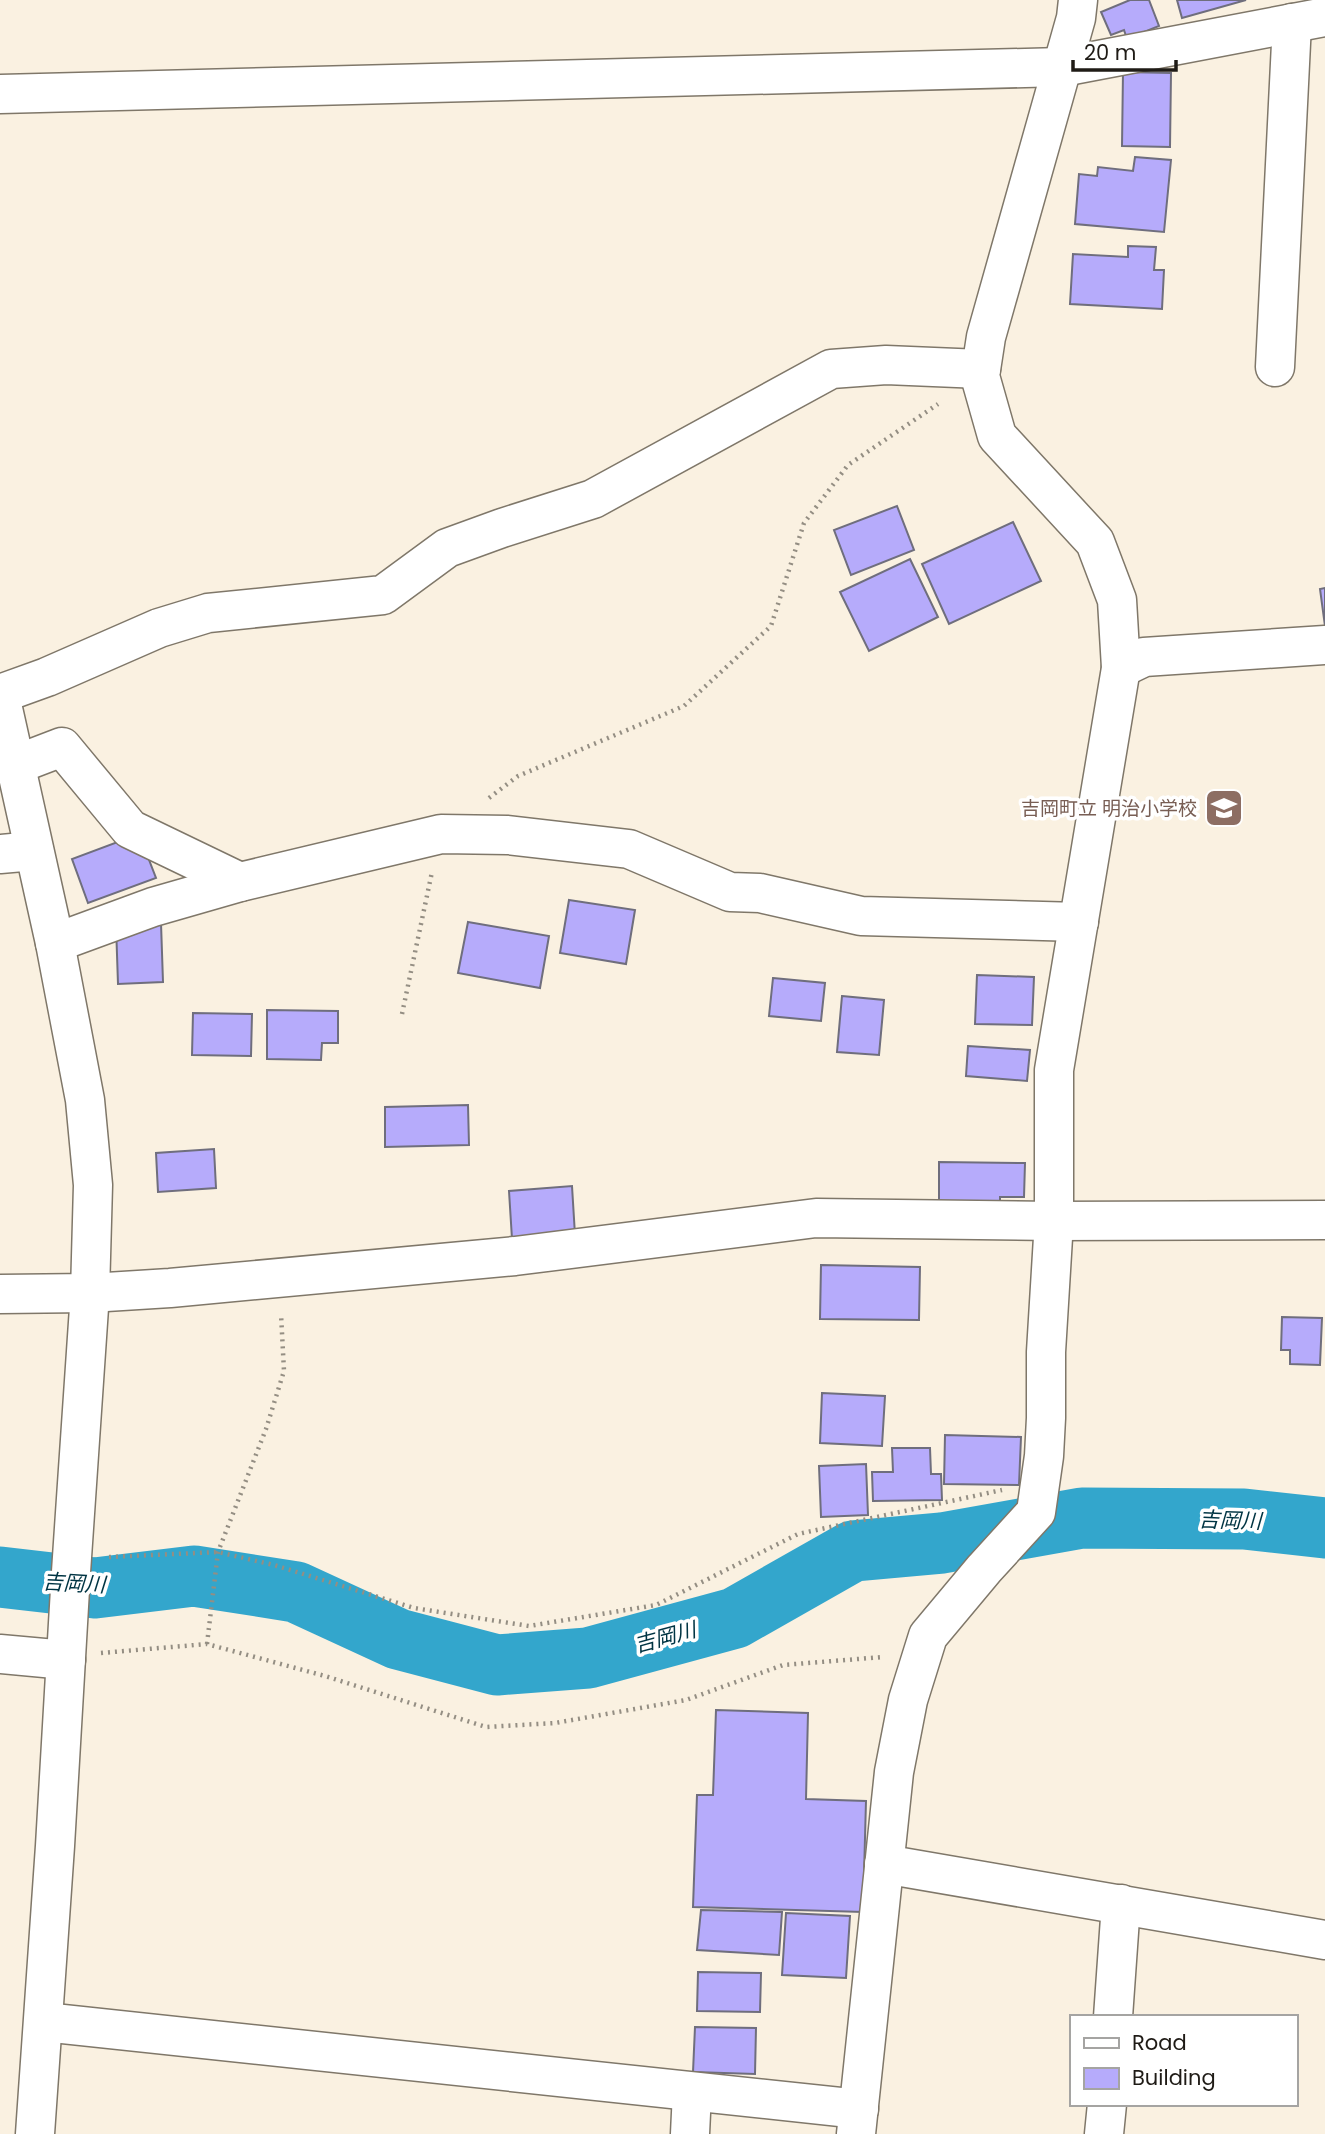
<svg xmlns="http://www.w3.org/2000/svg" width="1325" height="2134" font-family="Poppins,'Noto Sans JP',sans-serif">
	<rect width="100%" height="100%" fill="#faf1e1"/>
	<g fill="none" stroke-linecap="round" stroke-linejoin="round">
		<polyline stroke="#33a6cc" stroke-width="61" points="0,1577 95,1588 194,1576 296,1592 398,1639 497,1665 588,1658 735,1618 853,1551 942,1543 1082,1518 1244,1519 1325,1528"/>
	</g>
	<g fill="#b6abfb" stroke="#6f6e7d" stroke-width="2">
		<polygon points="1130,0 1149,0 1159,26 1127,39 1124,30 1111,35 1101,12"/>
		<polygon points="1177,0 1246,0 1182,18"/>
		<polygon points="1123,72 1171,73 1170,147 1122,146"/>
		<polygon points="1135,157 1171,160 1164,232 1075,224 1079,174 1097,176 1098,167 1133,171"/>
		<polygon points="1128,246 1156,247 1154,270 1164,270 1162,309 1070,304 1073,254 1128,257"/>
		<polygon points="897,506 914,550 851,575 834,530"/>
		<polygon points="1013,522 1041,581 949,624 922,564"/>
		<polygon points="910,559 938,617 869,651 840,592"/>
		<polygon points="1325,588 1325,626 1320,589"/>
		<polygon points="139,834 156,878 88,903 72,859"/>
		<polygon points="569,900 635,910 626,964 560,953"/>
		<polygon points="468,922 549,936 540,988 458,973"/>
		<polygon points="161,923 163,982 118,984 116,925"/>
		<polygon points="977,975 1034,977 1032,1025 975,1024"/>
		<polygon points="773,978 825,983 821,1021 769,1016"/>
		<polygon points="842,996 884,1000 879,1055 837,1052"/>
		<polygon points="267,1010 338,1011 338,1043 322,1043 321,1060 267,1059"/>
		<polygon points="193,1013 252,1014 251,1056 192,1055"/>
		<polygon points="968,1046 1030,1050 1027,1081 966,1076"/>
		<polygon points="468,1105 469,1145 385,1147 385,1107"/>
		<polygon points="214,1149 216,1188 158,1192 156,1153"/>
		<polygon points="939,1162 1025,1163 1024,1197 1000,1197 1000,1207 939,1206"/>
		<polygon points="572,1186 575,1235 512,1239 509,1191"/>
		<polygon points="821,1265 920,1267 919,1320 820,1319"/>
		<polygon points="1282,1317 1322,1318 1320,1365 1290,1364 1290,1350 1281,1350"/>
		<polygon points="822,1393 885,1396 882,1446 820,1443"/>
		<polygon points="945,1435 1021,1437 1019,1485 944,1484"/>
		<polygon points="892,1448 930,1448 931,1474 941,1474 942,1500 873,1501 872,1472 893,1472"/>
		<polygon points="866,1464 868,1515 821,1517 819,1466"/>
		<polygon points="716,1710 808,1713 806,1799 866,1801 863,1912 693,1907 697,1795 713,1795"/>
		<polygon points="701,1910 782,1912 779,1955 697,1950"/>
		<polygon points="786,1913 850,1916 846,1978 782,1975"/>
		<polygon points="698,1972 761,1973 760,2012 697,2011"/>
		<polygon points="695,2027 756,2028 755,2074 693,2072"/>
	</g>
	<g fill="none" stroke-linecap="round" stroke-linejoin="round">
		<defs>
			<g id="minor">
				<polyline points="0,94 1062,67 1325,17"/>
				<polyline points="1275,367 1292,23"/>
				<polyline points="1121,668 1144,657 1325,645"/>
				<polyline points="0,694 47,677 159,628 208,613 383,595 447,548 502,528 593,499 831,369 886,365 981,369"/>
				<polyline points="0,695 55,943 85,1100 93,1185 90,1293 71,1572 55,1846 35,2134"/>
				<polyline points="15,765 62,747 130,829 240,882"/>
				<polyline points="0,854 34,851"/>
				<polyline points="55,943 153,907 240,882 441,834 508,835 629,849 730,892 760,893 861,916 1079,922"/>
				<polyline points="0,1294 90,1293 170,1288 515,1256 816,1218 1054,1221 1325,1220"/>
				<polyline points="0,1654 66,1660"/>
				<polyline points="884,1864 1325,1940"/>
				<polyline points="1113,2017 1121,1904"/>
				<polyline points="44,2022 859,2109"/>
				<polyline points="690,2134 692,2092"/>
				<polyline points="856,2134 894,1772 908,1700 928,1636 984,1569 1036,1512 1044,1456 1046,1418 1046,1352 1054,1221 1054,1070 1121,668 1117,600 1095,542 997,436 980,376 986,337 1076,18 1078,0"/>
				<polyline points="1104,2134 1107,2104"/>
			</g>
		</defs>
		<use href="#minor" stroke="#7f7769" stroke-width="41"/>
		<g stroke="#948e83" stroke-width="4.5" stroke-dasharray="2 5" stroke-linecap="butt">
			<polyline points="489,798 518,776 684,706 771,626 804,523 848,465 938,404"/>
			<polyline points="402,1014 432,872"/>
			<polyline points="109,1557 218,1552 274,1565 414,1608 529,1626 656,1605 798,1534 1002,1490"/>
			<polyline points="207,1644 218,1552 266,1429 284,1371 281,1314"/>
			<polyline points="101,1653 207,1644 325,1676 486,1727 555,1723 686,1700 783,1665 883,1657"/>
		</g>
		<use href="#minor" stroke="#fff" stroke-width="38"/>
	</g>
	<defs>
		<symbol id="school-square" viewBox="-11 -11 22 22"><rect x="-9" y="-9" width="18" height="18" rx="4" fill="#8d6e63" stroke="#fff"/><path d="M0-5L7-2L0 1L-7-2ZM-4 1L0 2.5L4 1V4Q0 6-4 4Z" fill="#fff"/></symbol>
	</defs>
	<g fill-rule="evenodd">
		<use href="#school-square" x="1202" y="786" width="44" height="44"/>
	</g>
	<g text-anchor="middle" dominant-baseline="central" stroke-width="7" stroke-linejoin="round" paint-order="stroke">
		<g font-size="19" fill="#785e54" stroke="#fff" text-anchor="end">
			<text x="1197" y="808">吉岡町立 明治小学校</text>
		</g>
		<g font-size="21" font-style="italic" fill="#003443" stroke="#fff">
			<text transform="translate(1230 1520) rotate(2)">吉岡川</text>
			<text transform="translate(74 1583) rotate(3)">吉岡川</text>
			<text transform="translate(665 1637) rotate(-15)">吉岡川</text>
		</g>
	</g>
	<rect x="1070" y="2015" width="228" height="91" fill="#ffffff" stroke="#a5a4a2" stroke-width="2"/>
	<rect x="1084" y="2038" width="35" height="10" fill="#ffffff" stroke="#a5a4a2" stroke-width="2"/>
	<text x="1132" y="2050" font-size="21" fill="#1f1b16">Road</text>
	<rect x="1084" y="2068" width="35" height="21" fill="#b6abfb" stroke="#a5a4a2" stroke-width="2"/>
	<text x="1132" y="2085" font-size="21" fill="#1f1b16">Building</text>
	<path d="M1073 60v10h103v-10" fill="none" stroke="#1f1b16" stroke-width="3.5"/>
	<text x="1084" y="60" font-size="21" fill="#1f1b16" stroke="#ffffff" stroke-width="5" paint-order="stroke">20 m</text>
</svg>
